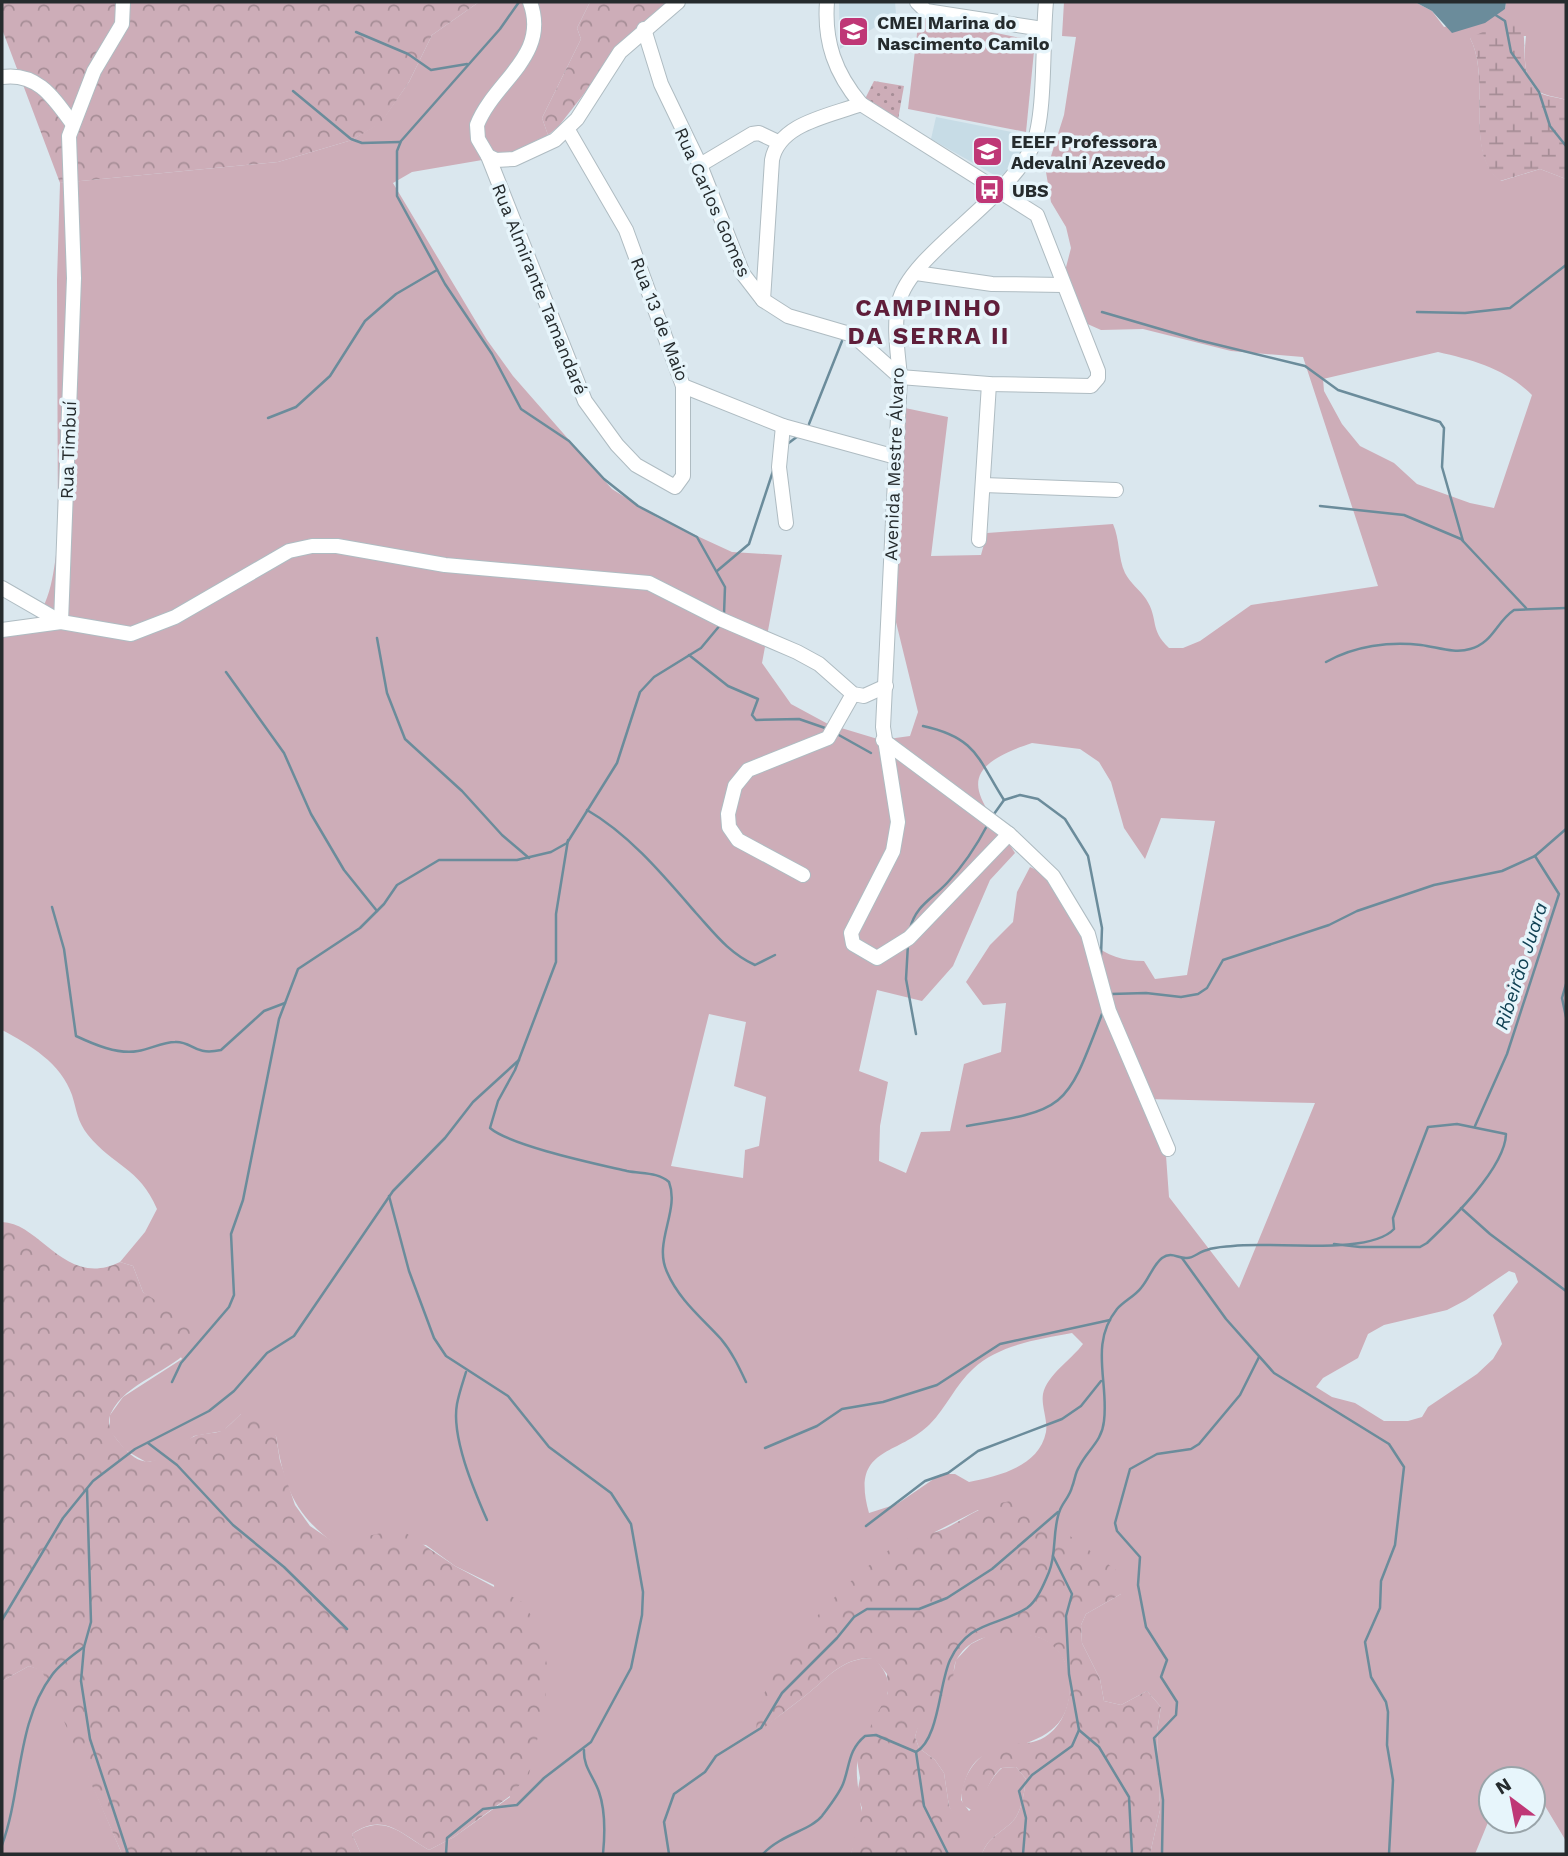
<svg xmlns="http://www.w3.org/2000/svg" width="1568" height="1856" font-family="'Work Sans',sans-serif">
	<defs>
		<pattern id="forest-crowns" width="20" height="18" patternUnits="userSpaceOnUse" patternTransform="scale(1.75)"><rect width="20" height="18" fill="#cdadb8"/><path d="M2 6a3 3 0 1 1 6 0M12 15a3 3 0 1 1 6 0" fill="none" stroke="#a68d96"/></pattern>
		<pattern id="wetland-marsh" width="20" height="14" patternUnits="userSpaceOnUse" patternTransform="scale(1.75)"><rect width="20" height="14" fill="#cdadb8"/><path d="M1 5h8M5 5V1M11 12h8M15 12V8" fill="none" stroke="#a68d96"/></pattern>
		<pattern id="park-dots" width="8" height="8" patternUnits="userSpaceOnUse" patternTransform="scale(1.75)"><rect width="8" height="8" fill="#cdadb8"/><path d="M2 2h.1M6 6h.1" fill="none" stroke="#a68d96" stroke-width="1.8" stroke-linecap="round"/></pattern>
	</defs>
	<rect width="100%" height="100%" fill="#dae7ee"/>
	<g fill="#c7dce6">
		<polygon points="839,2 895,2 896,14 840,49"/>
		<polygon points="936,117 1027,135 1026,145 1022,157 1005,174 996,176 931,139"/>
	</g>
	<g fill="#cdadb8" fill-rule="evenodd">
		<path d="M479 2H590L577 28 581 39 542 118 548 135 523 153 412 172 393 183 487 340 513 376 612 489 658 518 732 552 782 555 762 663 791 704 828 724 881 740 910 736 918 712 895 618 905 408 948 417 931 556 981 555 987 533 1113 524C1120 540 1118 558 1125 573 1130 583 1140 590 1146 599 1159 619 1149 629 1169 648H1183L1200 641 1251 605 1378 586 1303 357 1231 351 1143 329 1101 330 1083 322 1064 275 1071 248 1066 227 1051 202 1046 172 1064 115 1076 37 1062 36 1064 2H1415L1432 11 1444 27 1505 9 1506 2H1566V100C1559 97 1551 97 1544 94 1522 85 1524 55 1526 36L1470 38C1492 79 1463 153 1501 181L1540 169 1566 179V1841L1533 1786V1779H1528L1523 1772 1506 1779H1491V1815L1475 1854H1150L1160 1810 1157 1731 1161 1707 1147 1691 1121 1705 1104 1701 1100 1679 1082 1643 1081 1625 1086 1614 1121 1594 978 1510 935 1532 757 1732C773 1720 790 1708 805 1696 829 1677 842 1657 875 1658 883 1669 890 1677 888 1691 886 1716 860 1737 857 1765 856 1779 859 1793 861 1807 864 1821 855 1841 851 1854H361L352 1834C384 1813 400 1833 429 1850L454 1837 510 1797 494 1585 455 1566 426 1545 360 1540 335 1544C293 1513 284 1486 276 1436L241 1414 223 1431 194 1436 161 1460 146 1462 125 1450 110 1431V1415L123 1397 182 1359 149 1297 143 1292 133 1266 120 1262 145 1232 157 1209C139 1167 113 1166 88 1135 77 1121 77 1111 72 1095 61 1063 30 1045 2 1030V631C10 629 22 629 29 624 52 608 54 566 58 541L57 280 60 183 278 162 352 140 381 122 409 82 432 35ZM1438 352C1473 360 1506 369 1532 395L1494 508 1470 503 1417 484 1394 463 1360 446 1342 424 1324 391 1323 379ZM1032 743 1080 749 1099 762 1111 782 1124 828 1145 859 1161 818 1215 821 1187 975 1155 979 1144 961C1123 961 1107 956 1091 942 1075 919 1057 877 1030 867L1017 892 1013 922 990 945 966 982 983 1005 1006 1003 1001 1052 964 1064 950 1131 921 1132 906 1173 879 1161 880 1126 888 1082 859 1071 877 990 922 1001 953 966 990 880 1015 853C983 799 944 772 1032 743ZM709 1014 746 1022 734 1086 766 1097 759 1146 745 1150 743 1178 671 1166ZM1147 1099 1315 1103 1239 1288 1169 1197 1165 1142ZM1509 1271 1515 1273 1518 1282 1493 1315 1502 1344 1493 1359 1477 1374 1428 1407 1422 1417 1408 1421H1384L1355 1403 1332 1397 1316 1387 1323 1378 1358 1358 1368 1334 1384 1325 1447 1310 1466 1300ZM1072 1333 1083 1344C1072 1359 1047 1375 1043 1394 1041 1406 1048 1420 1046 1432 1039 1467 998 1476 969 1482L955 1474H941L897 1504 869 1513C850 1446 897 1457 930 1424 946 1408 956 1384 973 1369 998 1345 1039 1339 1072 1333Z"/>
		<polygon points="919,17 1035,41 1026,132 908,109"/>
		<path d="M991 1634C1008 1633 1034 1632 1049 1642 1061 1649 1070 1669 1070 1683 1071 1731 1039 1740 1001 1751 996 1753 986 1754 981 1757 967 1767 963 1785 961 1800L969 1811C985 1798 987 1781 1002 1768L1016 1767 1026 1779C1024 1793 1022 1812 1012 1822 1000 1834 989 1836 982 1854H964V1838L949 1806 944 1773 935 1760 919 1748 915 1737 920 1718 954 1670 956 1660 971 1644Z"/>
		<polygon points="29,1666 42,1670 52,1690 122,1854 2,1854 2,1681"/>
	</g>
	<g fill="url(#forest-crowns)">
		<polygon points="2,2 479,2 432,35 409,82 381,123 352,140 278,162 60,183 2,29"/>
		<polygon points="590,2 669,2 630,35 558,127 548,135 542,118 581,39 577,28"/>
		<path d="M2 1222C41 1223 65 1289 120 1262L133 1266 143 1292 167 1308 190 1330 193 1346C171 1372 126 1382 111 1413 106 1424 112 1434 119 1442 151 1483 164 1449 195 1436 203 1433 213 1434 221 1431 228 1428 235 1419 241 1414L260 1415 276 1436 280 1461 295 1505 310 1526 335 1543 400 1529 455 1566 522 1602 539 1627 547 1665 545 1707 529 1774 510 1796 454 1837 429 1850C400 1833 383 1812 352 1834L361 1854H122L42 1671 29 1666 2 1681Z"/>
		<path d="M1020 1499 1116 1570 1121 1594 1086 1614 1081 1625 1082 1643 1100 1679 1104 1701 1121 1705 1147 1691 1161 1707 1157 1731 1160 1810 1150 1854H982C989 1836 1000 1834 1012 1822 1022 1812 1024 1793 1026 1779L1016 1767 1001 1768C986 1782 986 1800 973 1811L963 1805C956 1782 979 1749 1003 1745 1020 1742 1034 1746 1049 1734 1081 1709 1076 1643 1032 1636 1006 1632 970 1632 956 1661 952 1670 955 1683 949 1691 933 1713 924 1706 915 1737L919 1748 935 1760 944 1773 949 1806 964 1830V1854H851L862 1808 857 1794 860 1778 856 1754 888 1693 887 1674 874 1658C842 1657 829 1677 805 1696 789 1708 773 1721 757 1733 748 1677 857 1565 905 1540 914 1535 926 1535 936 1532 952 1527 964 1517 979 1510 990 1504 1007 1502 1020 1499Z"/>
	</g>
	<path fill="url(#wetland-marsh)" d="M1510 19 1521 22C1529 44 1517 74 1539 92 1546 97 1558 97 1566 100V179L1540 169 1500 181C1463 153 1492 79 1470 38Z"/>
	<polygon fill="url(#park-dots)" points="874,81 904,86 897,125 863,103"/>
	<polygon fill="#6b8c9b" points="1415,2 1506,2 1505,9 1485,23 1452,33 1432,11"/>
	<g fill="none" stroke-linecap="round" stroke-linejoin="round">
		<g stroke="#6b8c9b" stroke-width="2.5">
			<polyline points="519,2 500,29 401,141 397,151 397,196 445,284 492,354 521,409 569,441 604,479 638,506 697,537 725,587 724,614"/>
			<polyline points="1494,14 1505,21 1511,52 1539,92 1550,126 1566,146"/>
			<polyline points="356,32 408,54 431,70 467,64"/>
			<polyline points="293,91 351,139 362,143 400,142"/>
			<polyline points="1102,312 1198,340 1305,366 1338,390 1440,422 1444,428 1442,467 1463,541"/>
			<polyline points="1417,312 1465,313 1510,308 1566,265"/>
			<polyline points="268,418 296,407 330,376 365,321 396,294 437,270"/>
			<polyline points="809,424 842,341"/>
			<polyline points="786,445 798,436"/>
			<polyline points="1320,506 1404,515 1461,539 1526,608"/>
			<polyline points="717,571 749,544 773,471"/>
			<polyline points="377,638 387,693 405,739 462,791 502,835 529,858"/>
			<polyline points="689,655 728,686 758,699 752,715 756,720 799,719 828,729"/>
			<path d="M1326 662C1354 646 1390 641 1421 645 1437 647 1455 654 1470 649 1493 643 1496 622 1514 610L1566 608"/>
			<polyline points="226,672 284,753 311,814 344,870 377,911"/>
			<path d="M923 726C978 738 978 760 1004 800"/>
			<polyline points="837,734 871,753"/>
			<path d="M587 810C629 834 664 876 696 913 715 934 729 953 755 965L775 955"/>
			<polyline points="994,814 1004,800 1020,795 1038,799 1065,819 1088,856 1102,928 1101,955"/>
			<path d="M568 840 556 914V962L515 1070 498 1101 490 1128C511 1146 597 1164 627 1171 642 1174 658 1172 669 1182 680 1211 653 1242 667 1272 679 1300 702 1318 721 1339 732 1352 739 1367 746 1382"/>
			<polyline points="1535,856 1566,829"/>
			<path d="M52 907 64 949 76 1036C93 1044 118 1055 138 1051 150 1049 163 1042 175 1042 193 1041 193 1056 221 1050L264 1011 285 1003"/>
			<path d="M910 929C915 906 932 899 947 883 964 865 977 845 988 824"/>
			<polyline points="908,944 906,979 916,1034"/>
			<polyline points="1566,984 1562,998 1566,1017"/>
			<polyline points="1111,994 1146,993 1181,997 1198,994 1207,988 1223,960 1329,925 1357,911 1434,885 1502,871 1535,856"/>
			<path d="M967 1126C1067 1110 1066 1109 1102 1014"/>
			<polyline points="1475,1126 1507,1054 1559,894 1535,856"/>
			<polyline points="389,1196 409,1271 434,1338 446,1356 508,1396 549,1447 611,1493 631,1524 643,1592 642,1615 631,1668 591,1742 544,1778 517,1805 483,1809 447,1838 446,1854"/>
			<polyline points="1461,1208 1490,1234 1566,1291"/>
			<polyline points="1182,1258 1226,1319 1274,1373 1389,1444 1404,1467 1395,1545 1381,1581 1380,1608 1365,1642 1371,1677 1386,1702 1388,1712 1387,1745 1393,1780 1389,1854"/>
			<path d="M466 1372C463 1382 459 1393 457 1404 451 1437 474 1490 487 1520"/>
			<polyline points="172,1382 181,1363 229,1307 234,1295 231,1234 243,1200 279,1019 298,969 360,928 384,904 397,885 439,860 517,860 551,852 567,843 617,763 640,692 654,677 701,648 721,624"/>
			<polyline points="148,1443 177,1465 233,1525 284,1567 347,1629"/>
			<polyline points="765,1448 817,1426 842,1409 883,1402 937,1385 1000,1344 1110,1320"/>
			<polyline points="87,1489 91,1622 84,1647 81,1681 90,1739 128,1854"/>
			<polyline points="866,1526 925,1481 948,1473 978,1451 1062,1419 1081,1406 1101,1381"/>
			<polyline points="2,1620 63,1518 93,1481 135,1449 209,1411 234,1391 267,1353 294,1336 393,1191 445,1138 473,1102 519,1060"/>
			<polyline points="1079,1730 1099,1747 1129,1797 1132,1854"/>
			<path d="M584 1750C583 1767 594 1777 599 1792 606 1812 605 1834 603 1854"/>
			<path d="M916 1752C939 1739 939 1684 950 1660 969 1620 997 1627 1027 1608 1037 1601 1044 1584 1049 1572 1057 1553 1052 1529 1060 1510 1063 1502 1070 1496 1072 1487 1075 1480 1075 1473 1079 1467 1087 1450 1102 1442 1104 1421 1109 1382 1089 1344 1117 1309 1124 1301 1135 1296 1141 1288 1149 1279 1153 1265 1162 1258 1172 1251 1178 1259 1187 1258 1194 1258 1200 1251 1207 1250 1215 1247 1224 1247 1233 1246 1271 1241 1369 1256 1394 1229L1393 1218 1428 1127 1457 1124 1506 1134C1505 1168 1451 1220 1427 1243L1420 1247H1360L1334 1244"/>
			<polyline points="916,1752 924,1806 948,1854"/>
			<path d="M2 1845C22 1791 16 1723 52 1675 60 1664 73 1655 84 1647"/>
			<polyline points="669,1854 664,1822 674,1794 705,1772 716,1756 761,1728 782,1693 837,1638 854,1617 867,1609 919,1609 947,1598 992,1569 1058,1512"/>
			<path d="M763 1854C780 1835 811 1830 822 1816 828 1808 839 1794 843 1784 850 1766 848 1750 865 1736L876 1735 916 1752"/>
			<polyline points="1023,1854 1026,1818 1019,1791 1032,1775 1072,1746 1079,1730 1069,1674 1066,1616 1072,1594 1053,1556"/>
			<polyline points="1162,1854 1163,1800 1154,1738 1176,1715 1177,1702 1161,1677 1167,1660 1146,1627 1138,1585 1140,1557 1117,1531 1115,1523 1130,1469 1157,1454 1191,1449 1199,1444 1240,1395 1259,1357"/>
		</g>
		<defs>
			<g id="minor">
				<path d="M530 2C550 56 494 81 477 125L478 139 488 156 496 160 514 159 555 140 577 119 620 52 678 2"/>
				<polyline points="917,2 926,11 1043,29"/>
				<path d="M644 29 661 84 700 165 743 274 763 300 788 316 853 335 900 377 989 384 1091 386 1098 378V371L1037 215 861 104C835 73 824 42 827 2"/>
				<path d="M2 77C37 72 53 97 72 123"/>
				<polyline points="568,130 626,230 683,386 783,426 896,457"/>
				<polyline points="488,156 585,401 617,445 636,465 675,487 683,476 683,386"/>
				<polyline points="700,165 752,134 759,133 778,142"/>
				<polyline points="916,273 992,284 1063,285"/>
				<path d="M763 300 772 160C779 123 830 116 861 104"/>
				<polyline points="783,426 779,467 786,523"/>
				<polyline points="983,485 1116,490"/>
				<polyline points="979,540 989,384"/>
				<polyline points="2,588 61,622"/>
				<polyline points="61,622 74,278 69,136 94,71 122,24 123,2"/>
				<polyline points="2,630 61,622 131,634 175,617 289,551 312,546 337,546 445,565 649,583 720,619 797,652 819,664 853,694 864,696 886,686"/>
				<polyline points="883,740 1009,834 1053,876 1088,934 1109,1011 1168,1149"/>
				<path d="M1009 834 909 938 877 958 853 944 851 933 893 851 898 822 883 727 900 377C898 353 893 326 899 302 909 255 1009 200 1033 145 1046 114 1042 40 1046 2"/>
				<polyline points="803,875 738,840 729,827 728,814 735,786 748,770 828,738 853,694"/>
			</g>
		</defs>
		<use href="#minor" stroke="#afbcc2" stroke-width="16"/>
		<use href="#minor" stroke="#fff" stroke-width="14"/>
	</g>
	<defs>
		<symbol id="school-square" viewBox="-11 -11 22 22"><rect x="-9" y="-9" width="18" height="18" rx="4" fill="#bf3776" stroke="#e7f5fb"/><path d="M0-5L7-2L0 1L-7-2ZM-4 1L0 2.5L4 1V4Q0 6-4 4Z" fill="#fff"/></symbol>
		<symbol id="bus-square" viewBox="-11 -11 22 22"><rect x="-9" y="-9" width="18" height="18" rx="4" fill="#bf3776" stroke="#e7f5fb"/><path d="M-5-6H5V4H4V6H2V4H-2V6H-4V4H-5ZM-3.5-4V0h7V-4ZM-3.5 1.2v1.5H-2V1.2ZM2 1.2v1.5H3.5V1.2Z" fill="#fff"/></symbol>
	</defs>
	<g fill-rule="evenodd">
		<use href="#school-square" x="836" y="14" width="35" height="35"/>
		<use href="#school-square" x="970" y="134" width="35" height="35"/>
		<use href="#bus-square" x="972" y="172" width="35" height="35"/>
	</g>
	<g text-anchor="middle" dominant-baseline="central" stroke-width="7" stroke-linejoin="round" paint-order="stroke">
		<g font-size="18" font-weight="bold" fill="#252b2d" stroke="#e7f5fb" text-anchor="start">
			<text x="877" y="22">CMEI Marina do<tspan x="877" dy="21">Nascimento Camilo</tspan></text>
			<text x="1011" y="141">EEEF Professora<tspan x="1011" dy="21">Adevalni Azevedo</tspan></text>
			<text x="1012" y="190">UBS</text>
		</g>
		<g font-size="18" fill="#252b2d" stroke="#e7f5fb">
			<text transform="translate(713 202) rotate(66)">Rua Carlos Gomes</text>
			<text transform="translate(540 289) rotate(68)">Rua Almirante Tamandaré</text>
			<text transform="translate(660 319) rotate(69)">Rua 13 de Maio</text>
			<text transform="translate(68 450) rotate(-88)">Rua Timbuí</text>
			<text transform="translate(894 464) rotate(-88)">Avenida Mestre Álvaro</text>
		</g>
		<g font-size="19" font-style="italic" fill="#114254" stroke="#e7f5fb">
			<text transform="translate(1521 966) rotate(-72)">Ribeirão Juara</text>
		</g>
		<g font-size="24" font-weight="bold" letter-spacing="2" fill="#5f1e3a" stroke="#e7f5fb">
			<text x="929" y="308">CAMPINHO<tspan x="929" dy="28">DA SERRA II</tspan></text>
		</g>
	</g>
	<rect width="1568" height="1856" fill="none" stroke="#252b2d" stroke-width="7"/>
	<g transform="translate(1512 1800) rotate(328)"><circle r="33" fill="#e7f5fb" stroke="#99a4a9" stroke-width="2"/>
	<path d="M0-5L12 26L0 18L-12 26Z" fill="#bf3776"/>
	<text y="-10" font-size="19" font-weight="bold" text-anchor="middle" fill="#252b2d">N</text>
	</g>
</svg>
